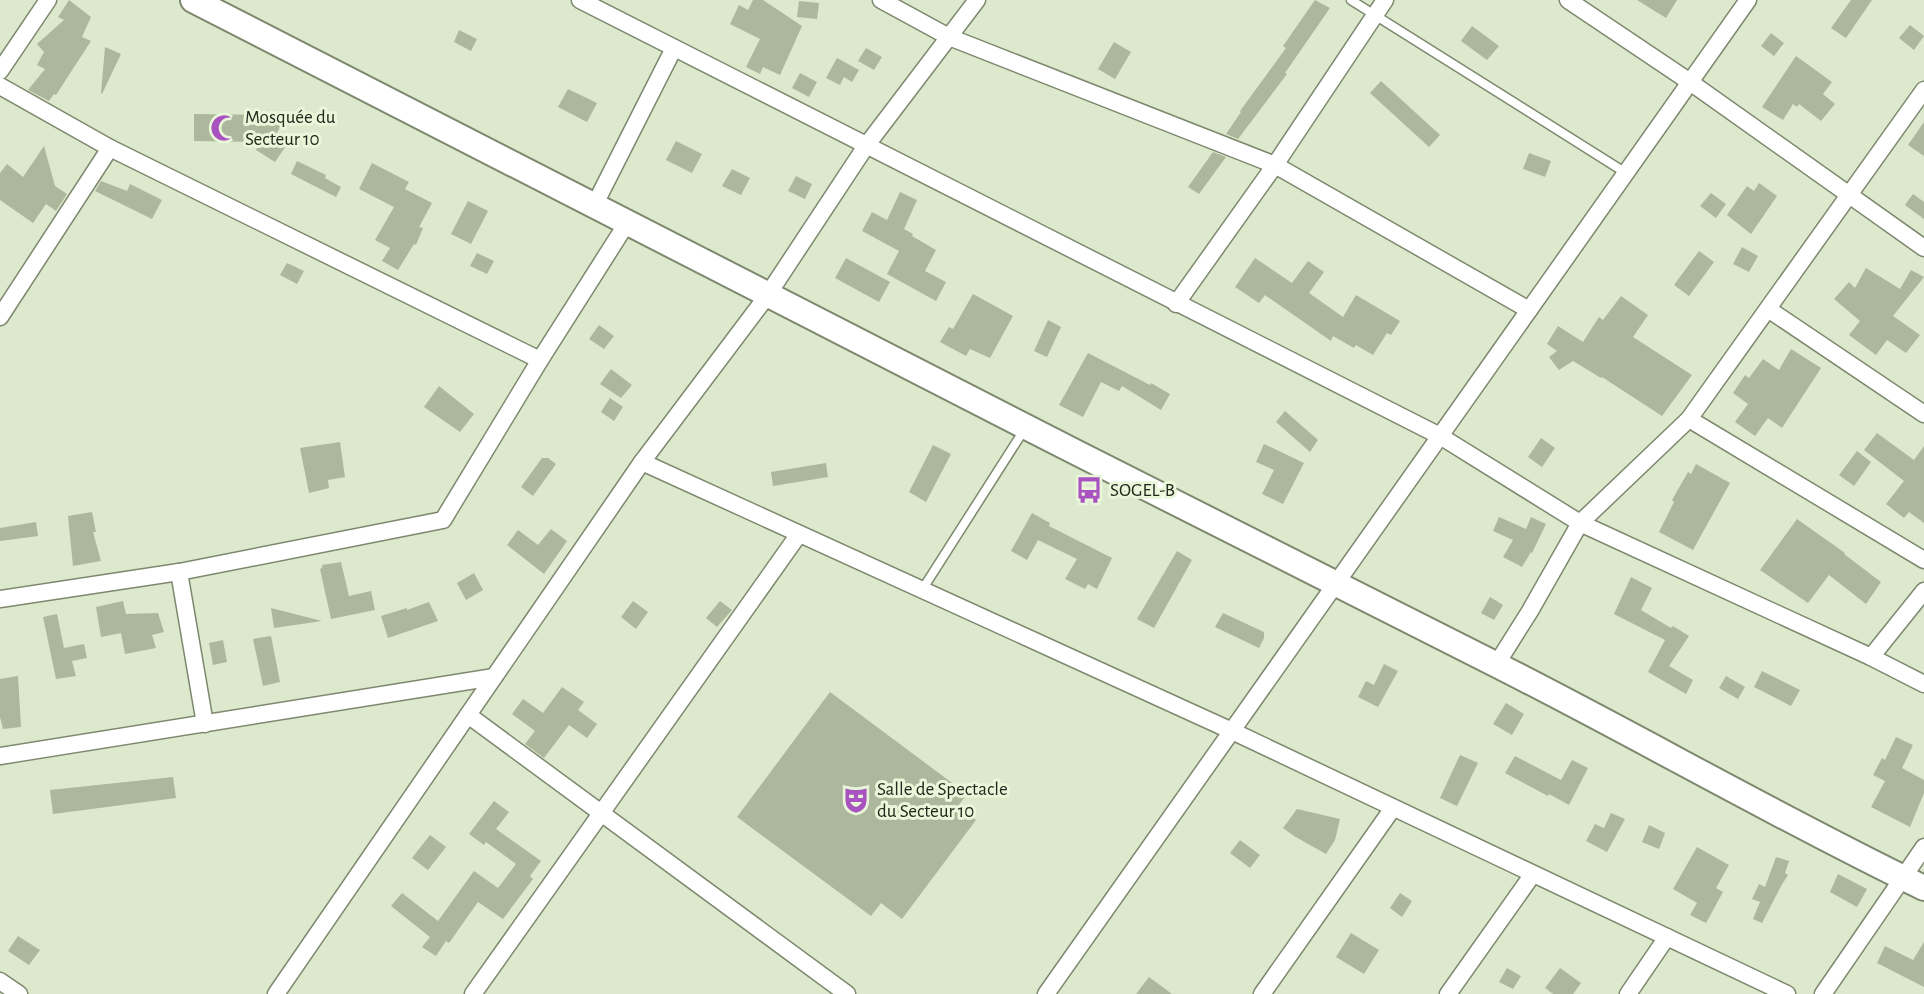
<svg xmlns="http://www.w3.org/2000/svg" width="1924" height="994" font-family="'Alegreya Sans',sans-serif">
	<rect width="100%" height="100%" fill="#dde9cd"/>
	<g fill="#acb79c">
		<polygon points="69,0 91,17 82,37 91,41 56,95 54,94 49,101 28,90 45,69 37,65 44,52 37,44 64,20 58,17"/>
		<polygon points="753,0 763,0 802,26 780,75 763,67 760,74 746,67 760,39 730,24 739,5 748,10"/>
		<polygon points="1315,0 1330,8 1285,73 1287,74 1238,139 1226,134 1241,112 1240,111 1286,48 1283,46"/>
		<polygon points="1637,0 1677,0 1666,18"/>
		<polygon points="1851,0 1872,0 1846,38 1831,28"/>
		<polygon points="799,1 819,3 817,19 797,17"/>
		<polygon points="1910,25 1924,36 1914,50 1899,38"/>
		<polygon points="1472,26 1499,46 1487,60 1461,41"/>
		<polygon points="459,30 477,39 471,51 454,42"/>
		<polygon points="1771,33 1784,43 1774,56 1761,46"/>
		<polygon points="1114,42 1131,52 1115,79 1098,69"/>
		<polygon points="105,47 121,54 102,94 101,93"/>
		<polygon points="866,48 882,57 874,70 858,61"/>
		<polygon points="1796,56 1832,82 1823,94 1835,104 1821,121 1799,104 1797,107 1793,104 1783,120 1762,107"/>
		<polygon points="837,58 859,70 852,82 844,77 840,85 826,78"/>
		<polygon points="800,73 817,82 809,97 792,88"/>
		<polygon points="1381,81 1440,135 1429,147 1370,93"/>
		<polygon points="568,89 597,103 587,122 558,107"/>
		<polygon points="194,114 286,115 276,135 288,143 275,162 256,150 259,142 194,141"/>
		<polygon points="1924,122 1924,156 1908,145"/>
		<polygon points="676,141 702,154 692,173 666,160"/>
		<polygon points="44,146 55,186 67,194 56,211 46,204 33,223 0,200 0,173 7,164 23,177"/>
		<polygon points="1213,152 1226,157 1199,194 1188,187"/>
		<polygon points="1529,153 1551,161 1545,177 1523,169"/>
		<polygon points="297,161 326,175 325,178 341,187 336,197 291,174"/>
		<polygon points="372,163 409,182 405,189 432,203 419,227 423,228 416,245 414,244 398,270 382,261 390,248 375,240 394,207 359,189"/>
		<polygon points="732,169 750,178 741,195 722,186"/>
		<polygon points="796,176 812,184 805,199 788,191"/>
		<polygon points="101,181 127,191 130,184 162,200 152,219 95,191"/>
		<polygon points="1759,183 1777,196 1751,234 1727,215 1747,186 1754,191"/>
		<polygon points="900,192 917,200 904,229 913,234 912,236 936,250 925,271 946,282 936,301 887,274 899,251 862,231 872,212 887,220"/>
		<polygon points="1711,193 1726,204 1716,218 1700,206"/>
		<polygon points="1913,194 1924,202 1924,219 1905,205"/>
		<polygon points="468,201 488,211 471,244 451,234"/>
		<polygon points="1742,247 1758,256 1749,272 1733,264"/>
		<polygon points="1699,251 1714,262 1689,296 1674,285"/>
		<polygon points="477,253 494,261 487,274 470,266"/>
		<polygon points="846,258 890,282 879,302 835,278"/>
		<polygon points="1255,258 1292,283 1308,261 1324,272 1309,293 1343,317 1356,295 1400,321 1391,335 1387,333 1373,355 1356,345 1354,348 1333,336 1331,341 1265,295 1259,303 1235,287"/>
		<polygon points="287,263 304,271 297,284 280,275"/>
		<polygon points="1866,268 1900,289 1911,270 1924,277 1893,316 1920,335 1906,353 1887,340 1876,355 1849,335 1860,321 1834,299 1849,282 1855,288"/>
		<polygon points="973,294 1013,316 990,358 970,349 966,356 940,342 949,327 953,329"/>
		<polygon points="1621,296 1648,315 1633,337 1692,375 1662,416 1602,377 1601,378 1573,361 1559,370 1549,357 1557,351 1547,344 1558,326 1583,342 1599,317 1603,320"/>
		<polygon points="1048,320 1061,327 1047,357 1034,351"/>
		<polygon points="599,325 614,336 604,349 589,339"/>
		<polygon points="1791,349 1821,368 1782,428 1768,418 1755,436 1735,422 1748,404 1733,393 1745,375 1749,378 1763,359 1779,370"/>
		<polygon points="1088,353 1150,385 1151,383 1170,394 1161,410 1122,386 1119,391 1101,382 1083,417 1059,405"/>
		<polygon points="611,369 632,385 621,398 600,384"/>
		<polygon points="439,386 474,414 460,432 424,407"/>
		<polygon points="610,398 623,407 614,421 601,412"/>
		<polygon points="1285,411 1318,440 1310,452 1276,422"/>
		<polygon points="1877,433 1914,460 1924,446 1924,523 1909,512 1904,518 1886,504 1904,481 1864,450"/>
		<polygon points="1541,438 1555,448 1542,467 1528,457"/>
		<polygon points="340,442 345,477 328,480 329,488 309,493 300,448"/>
		<polygon points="1264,444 1304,463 1283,504 1262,494 1274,470 1256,462"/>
		<polygon points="933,445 951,454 926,502 909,492"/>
		<polygon points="1857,451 1871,462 1854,486 1839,475"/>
		<polygon points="542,458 548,458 556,464 533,496 521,487"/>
		<polygon points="826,463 828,477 773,486 771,472"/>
		<polygon points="1696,464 1730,483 1693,550 1659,532 1674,502 1672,500 1688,472 1691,474"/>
		<polygon points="92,512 96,532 93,532 101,561 73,566 68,516"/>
		<polygon points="1032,513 1050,523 1049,526 1112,558 1097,589 1088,584 1085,589 1065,579 1077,559 1038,540 1027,560 1011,551"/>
		<polygon points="1499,517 1526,529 1531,517 1546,524 1532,553 1531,552 1522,567 1503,557 1513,540 1493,531"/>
		<polygon points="1797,519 1845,553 1844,554 1881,582 1866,604 1829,575 1808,603 1760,570"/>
		<polygon points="36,522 38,536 0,541 0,528"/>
		<polygon points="551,529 567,541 544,574 507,545 518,530 538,545"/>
		<polygon points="1177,551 1192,560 1154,628 1137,619"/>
		<polygon points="341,562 349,596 371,591 375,610 331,619 320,569 322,568 322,565"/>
		<polygon points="474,573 483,590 466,600 457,583"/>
		<polygon points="1631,577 1652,588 1641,610 1671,628 1673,626 1689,636 1669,666 1693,680 1686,694 1648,672 1665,640 1614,614"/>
		<polygon points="1490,597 1503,605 1494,620 1481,613"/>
		<polygon points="123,601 126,614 158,613 164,632 152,635 156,648 125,654 121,633 101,637 96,607"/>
		<polygon points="633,601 648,612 636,629 621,617"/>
		<polygon points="720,601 732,610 717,627 706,618"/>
		<polygon points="429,602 438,621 388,638 381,616 407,608 407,610"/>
		<polygon points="271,608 322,621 274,628"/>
		<polygon points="1223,613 1264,632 1264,638 1259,648 1215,627"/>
		<polygon points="57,614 64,648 84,644 87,658 72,661 76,676 56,679 43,617"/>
		<polygon points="271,636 280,682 263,686 253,639"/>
		<polygon points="223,640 227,662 213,665 209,643"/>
		<polygon points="1384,664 1398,671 1378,707 1358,697 1366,681 1374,685"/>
		<polygon points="1762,671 1800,690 1791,706 1754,687"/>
		<polygon points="18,676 21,727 3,729 0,717 0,679"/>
		<polygon points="1726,676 1745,687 1738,699 1719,688"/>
		<polygon points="562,687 584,702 578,710 597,724 587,738 569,725 544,758 525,744 535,731 512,714 523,699 543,713"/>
		<polygon points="830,692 967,794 958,806 976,820 902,919 881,903 871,916 737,817"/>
		<polygon points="1506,703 1524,714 1512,735 1493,724"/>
		<polygon points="1896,737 1913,745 1902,768 1924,780 1924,793 1910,827 1871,807 1885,781 1873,775 1882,758 1885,760"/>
		<polygon points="1460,755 1478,763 1457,806 1440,798"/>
		<polygon points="1515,756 1561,780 1572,760 1588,768 1569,805 1549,794 1548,796 1505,773"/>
		<polygon points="173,777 176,798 53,814 50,790"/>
		<polygon points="494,801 509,812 496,829 541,861 530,876 533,879 503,919 478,902 449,943 446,941 436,956 422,947 430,937 391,906 402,893 438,921 474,871 498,888 516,864 486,842 484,845 469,834"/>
		<polygon points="1297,809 1340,819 1335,840 1326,854 1294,836 1283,828"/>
		<polygon points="1611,813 1625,819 1607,852 1586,841 1595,824 1604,828"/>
		<polygon points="1649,825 1665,833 1659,849 1642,842"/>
		<polygon points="430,835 446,847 428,870 412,858"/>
		<polygon points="1240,840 1260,855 1250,868 1230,853"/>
		<polygon points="1697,847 1729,865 1716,888 1723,892 1706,923 1690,915 1697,903 1673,889"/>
		<polygon points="1776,857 1789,861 1785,873 1788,875 1781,886 1762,923 1753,919 1760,902 1752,899 1759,884 1765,887"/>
		<polygon points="1838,874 1867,889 1857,907 1830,892"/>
		<polygon points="1400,893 1412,901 1402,917 1390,908"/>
		<polygon points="1351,933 1379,950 1364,974 1336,957"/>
		<polygon points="18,936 40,950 29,965 8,951"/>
		<polygon points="1924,942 1924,987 1877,963 1885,946 1913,960"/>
		<polygon points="1507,968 1521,976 1513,989 1499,982"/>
		<polygon points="1560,968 1581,983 1573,994 1553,994 1545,988"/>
		<polygon points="1149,977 1172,994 1136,994"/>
	</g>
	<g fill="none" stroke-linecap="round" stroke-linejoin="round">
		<defs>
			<g id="lane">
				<polyline points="1351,0 1626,173"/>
				<polyline points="922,590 1024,430"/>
			</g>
			<g id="street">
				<polyline points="580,0 1440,436 1580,523 1871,657 1924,684"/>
				<polyline points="881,0 949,37 1275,165 1529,310"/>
				<polyline points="1568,0 1690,82 1924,248"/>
				<polyline points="0,71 48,0"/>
				<polyline points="0,86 110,148 540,360"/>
				<polyline points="594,206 674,48"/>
				<polyline points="1176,304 1275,165 1385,0"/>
				<polyline points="1768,309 1924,414"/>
				<polyline points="0,317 110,148"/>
				<polyline points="1689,419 1924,560"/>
				<polyline points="642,462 1232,731 1787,994"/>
				<polyline points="179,572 205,724"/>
				<polyline points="0,599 179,572 443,520 540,360 627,223"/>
				<polyline points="1871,657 1924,591"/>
				<polyline points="1496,665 1530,611 1580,523 1689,419 1924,90"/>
				<polyline points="468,715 847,994"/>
				<polyline points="0,756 494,677"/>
				<polyline points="0,981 19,994"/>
				<polyline points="276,994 642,462 767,296 866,146 977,0"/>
				<polyline points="473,994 799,534"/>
				<polyline points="1046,994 1748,0"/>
				<polyline points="1262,994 1393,808"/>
				<polyline points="1448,994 1533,874"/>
				<polyline points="1628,994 1667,937"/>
				<polyline points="1823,994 1924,847"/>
			</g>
			<path id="primary" d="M193 0C625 223 1057 444 1491 662 1636 735 1777 817 1924 888"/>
		</defs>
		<use href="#lane" stroke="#7d886e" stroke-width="11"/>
		<use href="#street" stroke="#7d886e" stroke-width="19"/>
		<use href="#primary" stroke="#7d886e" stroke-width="28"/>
		<use href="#lane" stroke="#fff" stroke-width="8"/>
		<use href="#street" stroke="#fff" stroke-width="16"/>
		<use href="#primary" stroke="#fff" stroke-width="24"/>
	</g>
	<defs>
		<symbol id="mosque-bare" viewBox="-9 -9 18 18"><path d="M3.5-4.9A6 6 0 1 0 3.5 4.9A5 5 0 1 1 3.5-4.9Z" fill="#a953c0" stroke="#eaf6da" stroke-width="2.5" paint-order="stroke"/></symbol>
		<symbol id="bus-bare" viewBox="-9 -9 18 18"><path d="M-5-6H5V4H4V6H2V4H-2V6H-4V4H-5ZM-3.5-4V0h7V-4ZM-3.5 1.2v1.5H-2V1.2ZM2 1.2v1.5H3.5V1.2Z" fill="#a953c0" stroke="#eaf6da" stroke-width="2.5" paint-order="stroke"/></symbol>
		<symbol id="theatre-bare" viewBox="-9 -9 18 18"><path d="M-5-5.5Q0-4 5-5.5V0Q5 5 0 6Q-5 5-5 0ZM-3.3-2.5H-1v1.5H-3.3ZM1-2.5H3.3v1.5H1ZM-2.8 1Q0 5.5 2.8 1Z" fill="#a953c0" stroke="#eaf6da" stroke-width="2.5" paint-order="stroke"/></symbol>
	</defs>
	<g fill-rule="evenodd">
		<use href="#mosque-bare" x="205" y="109" width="38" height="38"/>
		<use href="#bus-bare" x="1070" y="471" width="38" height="38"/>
		<use href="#theatre-bare" x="837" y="781" width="38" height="38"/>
	</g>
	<g text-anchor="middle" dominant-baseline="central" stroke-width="6" stroke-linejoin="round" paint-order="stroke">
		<g font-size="19" fill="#23271d" stroke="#eaf6da" text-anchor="start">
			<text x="245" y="117">Mosquée du<tspan x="245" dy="22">Secteur 10</tspan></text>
			<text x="1110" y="490">SOGEL-B</text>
			<text x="877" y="789">Salle de Spectacle<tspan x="877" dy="22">du Secteur 10</tspan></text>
		</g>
	</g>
</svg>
